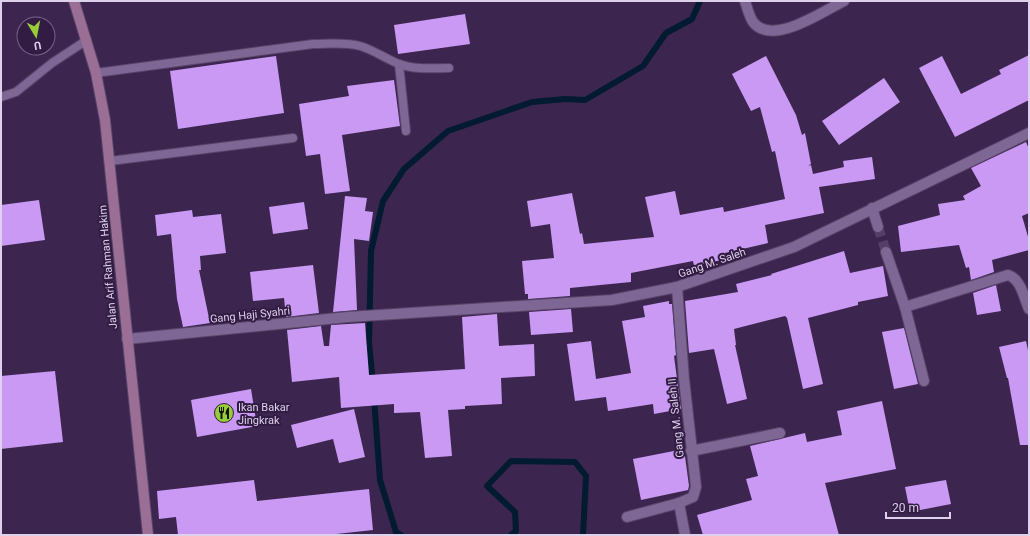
<svg xmlns="http://www.w3.org/2000/svg" width="1030" height="536" font-family="Roboto,sans-serif">
	<rect width="100%" height="100%" fill="#3c264f"/>
	<g fill="none" stroke-linecap="round" stroke-linejoin="round">
		<g stroke="#021b31" stroke-width="6">
			<polyline points="373,383 369,343 371,251 383,201 404,169 448,131 532,102 565,99 585,100 643,66 666,33 692,19 700,1"/>
			<polyline points="374,398 380,480 396,532 401,535"/>
			<polyline points="511,535 516,531 515,512 487,486 511,461 575,462 586,476 583,535"/>
		</g>
	</g>
	<g fill="#c999f4">
		<polygon points="465,14 470,44 398,54 394,25"/>
		<polygon points="1029,55 1029,100 955,137 919,68 942,56 961,94 1001,74 999,70"/>
		<polygon points="276,56 284,113 178,129 170,71"/>
		<polygon points="766,56 796,115 802,135 805,133 811,164 808,166 811,165 813,174 844,167 843,161 872,157 875,179 819,187 824,213 765,225 768,243 725,253 726,259 694,266 693,261 631,273 631,282 570,288 570,296 528,299 528,294 525,294 522,261 554,258 550,224 531,227 527,201 572,193 580,234 582,233 584,244 654,237 645,197 675,191 680,215 723,207 724,212 785,199 775,151 772,152 760,107 751,111 732,74"/>
		<polygon points="884,78 900,102 839,145 822,121"/>
		<polygon points="394,80 400,126 342,135 350,191 325,194 320,154 306,156 299,104 349,96 347,86"/>
		<polygon points="1026,142 1029,149 1029,213 1022,216 1029,240 1029,250 992,260 994,272 971,280 969,267 966,268 959,245 901,252 898,226 940,215 938,204 965,200 963,196 981,186 971,168"/>
		<polygon points="345,196 367,198 365,211 373,212 369,241 354,239 357,310 333,312"/>
		<polygon points="39,200 45,240 1,246 1,205"/>
		<polygon points="304,202 308,229 273,234 269,207"/>
		<polygon points="192,210 193,217 221,214 226,253 200,256 201,270 199,270 210,323 183,327 177,299 171,234 157,236 155,215"/>
		<polygon points="844,251 850,273 883,266 888,296 858,302 858,305 808,318 823,384 803,389 787,318 785,316 734,329 736,345 735,345 747,399 727,404 714,349 689,353 685,301 738,292 736,284 772,275 771,274"/>
		<polygon points="313,265 319,313 286,317 284,298 253,301 250,272"/>
		<polygon points="996,285 1001,311 977,315 973,293"/>
		<polygon points="669,301 669,304 672,304 676,355 674,356 681,409 654,414 653,404 608,411 606,397 575,401 567,344 591,341 596,379 631,373 622,321 645,317 643,306"/>
		<polygon points="571,309 573,332 531,335 529,312"/>
		<polygon points="497,314 499,346 534,344 535,376 501,378 502,404 465,406 465,409 448,410 452,456 425,458 420,412 394,413 394,404 341,408 339,377 292,382 287,330 321,326 324,346 329,346 331,325 365,323 369,375 465,369 462,317"/>
		<polygon points="904,328 918,384 894,389 882,332"/>
		<polygon points="1026,341 1029,355 1029,445 1020,445 1008,378 1007,378 999,347"/>
		<polygon points="55,371 63,442 1,449 1,376"/>
		<polygon points="251,389 257,426 197,437 191,400"/>
		<polygon points="882,401 896,469 825,483 839,535 703,535 697,515 752,500 746,479 758,476 750,446 805,433 807,442 842,435 837,411"/>
		<polygon points="354,409 365,457 339,463 333,439 297,448 291,425"/>
		<polygon points="684,449 689,486 688,490 641,500 633,459"/>
		<polygon points="254,480 257,501 369,489 373,530 327,535 178,535 176,517 159,519 157,491"/>
		<polygon points="946,480 951,504 910,512 905,487"/>
	</g>
	<g fill="none" stroke-linecap="round" stroke-linejoin="round">
		<polyline stroke="#544066" stroke-width="10" stroke-dasharray="10 5" stroke-linecap="butt" points="878,227 886,252"/>
		<defs>
			<g id="lane">
				<polyline points="399,64 406,131"/>
				<path d="M96 73 313 44C328 44 345 42 360 46 374 50 386 59 399 64 415 70 433 68 449 68"/>
				<polyline points="1,97 16,92 52,63 87,40"/>
				<polyline points="110,161 293,138"/>
			</g>
			<g id="street">
				<path d="M745 1C747 7 749 16 753 22 772 47 823 11 844 1"/>
				<polyline points="872,208 878,227"/>
				<polyline points="886,252 905,307 924,381"/>
				<path d="M905 307 1008 275C1021 279 1024 298 1029 309"/>
				<polyline points="127,339 348,317 612,300 677,287 794,247 1029,133"/>
				<polyline points="691,451 780,433"/>
				<polyline points="679,503 685,535"/>
				<polyline points="627,517 679,503 693,497 696,487 684,379 677,287"/>
			</g>
			<polyline id="secondary" points="74,1 96,73 105,120 148,535"/>
		</defs>
		<use href="#lane" stroke="#574467" stroke-width="10"/>
		<use href="#street" stroke="#574467" stroke-width="12"/>
		<use href="#secondary" stroke="#574467" stroke-width="12"/>
		<use href="#lane" stroke="#7e6695" stroke-width="8"/>
		<use href="#street" stroke="#7e6695" stroke-width="10"/>
		<use href="#secondary" stroke="#9a6e95" stroke-width="10"/>
	</g>
	<defs>
		<symbol id="restaurant-disc" viewBox="-11 -11 22 22"><circle r="9.5" fill="#97cc38" stroke="#321c44"/><path d="M-5-6h1v4h1v-4h1v4h1v-4h1v5L-1.5 .5V6h-2V.5L-5-1ZM5-6V6H3V1.5H1.5Q1.5-4 5-6Z" fill="#111"/></symbol>
	</defs>
	<g fill-rule="evenodd">
		<use href="#restaurant-disc" x="213" y="402" width="22" height="22"/>
	</g>
	<g text-anchor="middle" dominant-baseline="central" stroke-width="4" stroke-linejoin="round" paint-order="stroke">
		<g font-size="11" fill="#ded1eb" stroke="#321c44">
			<text transform="translate(712 263) rotate(-19)">Gang M. Saleh</text>
			<text transform="translate(108 267) rotate(-95)">Jalan Arif Rahman Hakim</text>
			<text transform="translate(250 315) rotate(-6)">Gang Haji Syahri</text>
			<text transform="translate(676 418) rotate(-96)">Gang M. Saleh II</text>
		</g>
		<g font-size="11" fill="#ded1eb" stroke="#321c44" text-anchor="start">
			<text x="238" y="407">Ikan Bakar<tspan x="238" dy="13">Jingkrak</tspan></text>
		</g>
	</g>
	<rect width="1030" height="536" fill="none" stroke="#ded1eb" stroke-width="4"/>
	<g transform="translate(36 36) rotate(170)"><circle r="19" fill="#321c44" stroke="#776487"/>
	<path d="M0-3L7 15L0 10L-7 15Z" fill="#97cc38"/>
	<text y="-6" font-size="11" font-weight="bold" text-anchor="middle" fill="#ded1eb">U</text>
	</g>
	<path d="M886 512v6h64v-6" fill="none" stroke="#ded1eb" stroke-width="2"/>
	<text x="892" y="512" font-size="12" fill="#ded1eb" stroke="#321c44" stroke-width="3" paint-order="stroke">20 m</text>
</svg>
